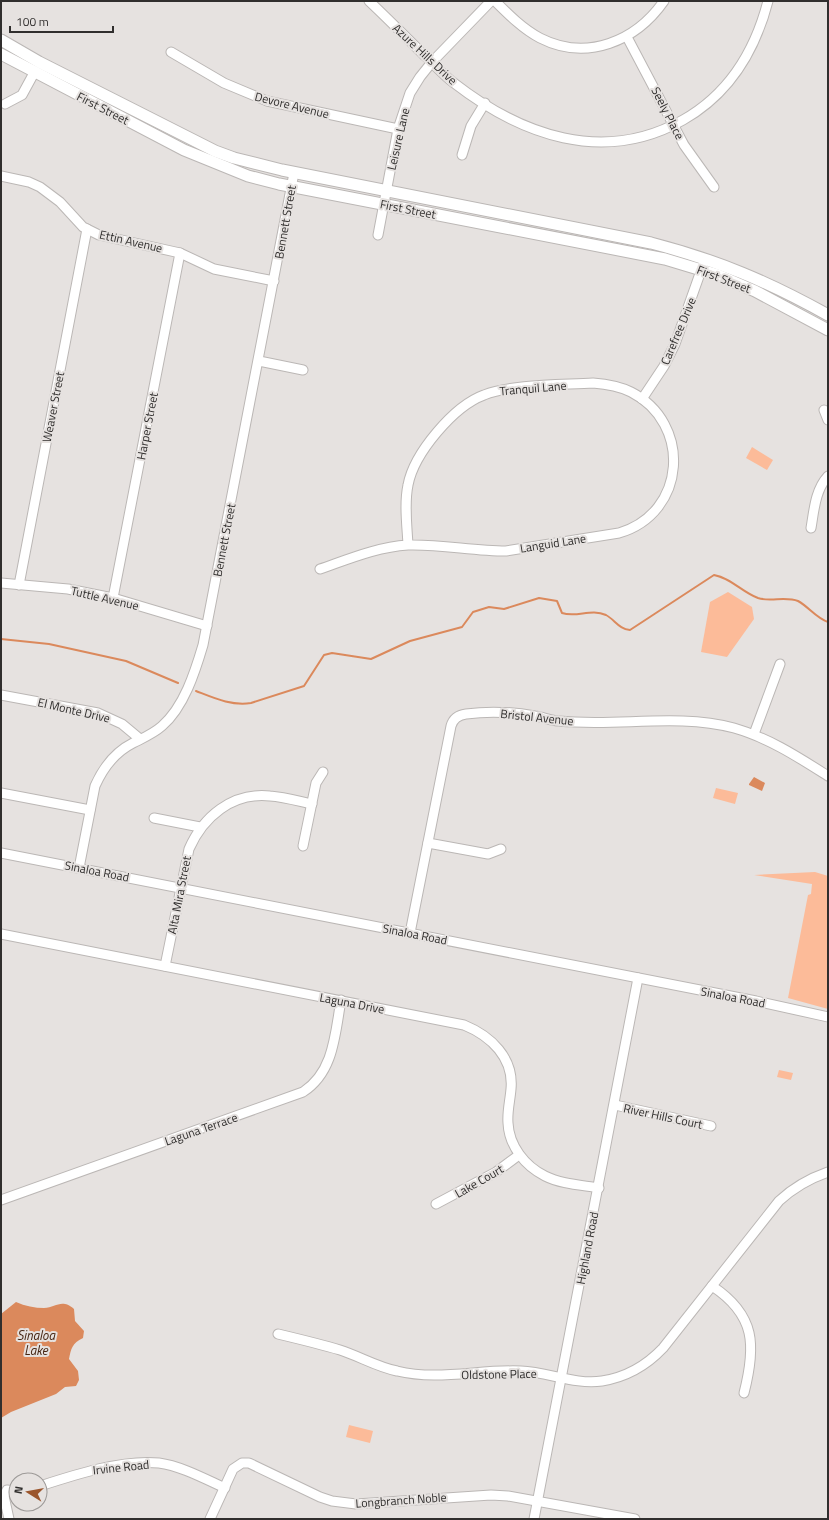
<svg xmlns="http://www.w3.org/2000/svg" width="829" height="1520" font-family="'Titillium Web',sans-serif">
	<rect width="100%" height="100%" fill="#e6e2e0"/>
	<g fill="#fcbb99">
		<polygon points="752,447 773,460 767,470 746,458"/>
		<polygon points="728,592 752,607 754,619 727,657 701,652 710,602"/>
		<polygon points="716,788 738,793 735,804 713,798"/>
		<polygon points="815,872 828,876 828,1009 788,998 808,895 811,894 812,884 754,875"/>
		<polygon points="779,1070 793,1073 791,1080 777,1077"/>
		<polygon points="349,1425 373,1431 370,1443 346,1437"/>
	</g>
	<g fill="#db895c">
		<polygon points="754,777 765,783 762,791 749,785 749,784"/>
		<path d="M16 1302C25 1306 35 1308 44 1308 56 1308 61 1298 74 1309L75 1321 84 1331 83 1338C72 1343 71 1349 69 1359L78 1371 79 1380 76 1386 65 1387 56 1394 11 1412 1 1418V1314Z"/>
	</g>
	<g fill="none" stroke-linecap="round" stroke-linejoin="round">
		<g stroke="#db895c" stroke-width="2">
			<polyline points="1,639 49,644 126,661 178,683"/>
			<path d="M196 691C214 698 231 706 251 703L304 686 324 655 332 653 371 659 410 641 462 627 473 612 489 607 504 609 539 598 557 601 562 613C577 618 591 608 606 615 615 620 619 629 630 630L714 575C731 578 742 592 758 598 770 602 786 596 798 601 809 607 816 618 828 622"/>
		</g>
		<defs>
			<g id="minor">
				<path d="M369 1C388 19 406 37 425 56 435 65 443 75 454 83 521 135 603 165 683 120 729 94 755 51 768 1"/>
				<path d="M495 1C509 15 523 29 540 38 587 62 636 41 664 1"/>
				<polyline points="627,37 684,145 714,187"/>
				<polyline points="171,52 224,83 267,101 398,129"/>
				<polyline points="5,104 22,95 34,73"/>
				<polyline points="462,155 471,126 485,103"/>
				<polyline points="1,176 29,182 40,187 60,202 83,227 99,235 180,253 214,269 274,281"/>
				<polyline points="378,235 398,129 410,93 420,77 432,62 491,1"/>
				<polyline points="259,361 303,370"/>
				<polyline points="642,399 664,366 675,344 703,265"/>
				<polyline points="824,410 828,420"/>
				<path d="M811 528C814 511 815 490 828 476"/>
				<path d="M320 569C349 559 377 547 408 545 441 544 473 551 506 551L619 533C687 513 692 423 631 392 619 386 606 384 593 383 562 385 512 384 484 395 454 406 414 453 408 485 404 504 407 525 408 545"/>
				<polyline points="1,583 68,589 113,598 207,626"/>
				<polyline points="19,585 87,229"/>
				<polyline points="113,598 180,253"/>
				<polyline points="1,695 98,713 122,724 140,739"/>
				<polyline points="754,734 780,664"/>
				<polyline points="1,793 90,810"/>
				<polyline points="154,818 200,827"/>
				<polyline points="428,843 488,854 501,849"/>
				<polyline points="303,846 316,783 323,772"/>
				<polyline points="1,853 756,1001 828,1017"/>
				<path d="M79 868 95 786C103 768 115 752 133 743 143 738 153 734 162 726 184 707 195 672 203 645L294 173"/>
				<path d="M410 933 451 726C453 719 458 715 466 714 488 711 513 712 535 716 543 717 551 721 559 721 617 727 677 713 734 728 769 738 798 757 828 776"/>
				<path d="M1 934 464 1025C491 1036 514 1058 511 1089 510 1101 507 1112 508 1123 509 1146 525 1166 545 1176 561 1184 581 1185 599 1188"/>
				<path d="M165 966 189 849C203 817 232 792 270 796 284 797 298 801 312 804"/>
				<polyline points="615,1105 711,1126"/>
				<path d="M1 1200 303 1092C334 1072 335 1034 341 1000"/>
				<polyline points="436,1204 496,1172 519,1155"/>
				<path d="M712 1286C756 1315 756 1346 744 1393"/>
				<path d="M278 1334C299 1339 320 1344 340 1350 359 1356 377 1367 397 1371 438 1381 480 1369 521 1371 548 1372 575 1385 602 1381 627 1377 646 1366 663 1348L779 1201C794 1187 808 1179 828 1172"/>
				<path d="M40 1486C74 1475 123 1459 159 1463 181 1466 205 1479 225 1488"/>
				<polyline points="9,1519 4,1496 7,1490 16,1491"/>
				<polyline points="210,1519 233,1469 242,1463 249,1463 320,1497 332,1501 356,1504 491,1495 508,1496 635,1519"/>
				<polyline points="534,1519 638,978"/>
			</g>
			<g id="major">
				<path d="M1 40 39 62 215 151 234 158 282 170 651 243C717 260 769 282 828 315"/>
				<polyline points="1,54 184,150 248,176 279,184 665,259 718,275 755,291 828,330"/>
			</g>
		</defs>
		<use href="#minor" stroke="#bbb7b5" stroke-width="11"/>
		<use href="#major" stroke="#bbb7b5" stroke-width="13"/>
		<use href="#minor" stroke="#fff" stroke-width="9"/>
		<use href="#major" stroke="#fff" stroke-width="11"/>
	</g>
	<g text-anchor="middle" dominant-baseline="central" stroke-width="4" stroke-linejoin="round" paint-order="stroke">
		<g font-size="12" fill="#302e2d" stroke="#e6e2e0">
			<text transform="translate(425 54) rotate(43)">Azure Hills Drive</text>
			<text transform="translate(292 105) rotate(14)">Devore Avenue</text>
			<text transform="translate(103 108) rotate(27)">First Street</text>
			<text transform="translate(668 113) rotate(63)">Seely Place</text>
			<text transform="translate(398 139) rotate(-77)">Leisure Lane</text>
			<text transform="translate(408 209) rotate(11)">First Street</text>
			<text transform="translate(285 222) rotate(-80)">Bennett Street</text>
			<text transform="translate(131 241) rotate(13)">Ettin Avenue</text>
			<text transform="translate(724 279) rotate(21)">First Street</text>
			<text transform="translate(678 331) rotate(-67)">Carefree Drive</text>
			<text transform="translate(533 388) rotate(-5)">Tranquil Lane</text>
			<text transform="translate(53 407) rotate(-79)">Weaver Street</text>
			<text transform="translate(147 426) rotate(-79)">Harper Street</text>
			<text transform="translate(224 540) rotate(-79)">Bennett Street</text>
			<text transform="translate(553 543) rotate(-9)">Languid Lane</text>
			<text transform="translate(105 598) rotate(13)">Tuttle Avenue</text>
			<text transform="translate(74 710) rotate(13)">El Monte Drive</text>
			<text transform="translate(537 717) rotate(6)">Bristol Avenue</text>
			<text transform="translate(97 871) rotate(11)">Sinaloa Road</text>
			<text transform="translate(179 895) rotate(-79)">Alta Mira Street</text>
			<text transform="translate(415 934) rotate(11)">Sinaloa Road</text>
			<text transform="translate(733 997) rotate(11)">Sinaloa Road</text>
			<text transform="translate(352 1003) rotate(11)">Laguna Drive</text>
			<text transform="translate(663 1116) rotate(12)">River Hills Court</text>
			<text transform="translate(201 1129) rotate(-19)">Laguna Terrace</text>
			<text transform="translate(479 1181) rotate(-30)">Lake Court</text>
			<text transform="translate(587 1248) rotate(-79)">Highland Road</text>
			<text transform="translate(499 1374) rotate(-1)">Oldstone Place</text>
			<text transform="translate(121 1467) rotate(-6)">Irvine Road</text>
			<text transform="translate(401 1500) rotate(-4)">Longbranch Noble</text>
		</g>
		<g font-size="13" font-style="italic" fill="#452411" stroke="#e6e2e0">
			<text x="36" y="1335">Sinaloa<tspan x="36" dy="15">Lake</tspan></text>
		</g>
	</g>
	<rect width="829" height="1520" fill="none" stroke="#302e2d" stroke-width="4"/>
	<g transform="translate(28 1492) rotate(281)"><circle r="19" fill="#e6e2e0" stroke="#9d9a98"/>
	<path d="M0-3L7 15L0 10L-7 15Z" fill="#9b552c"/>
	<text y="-6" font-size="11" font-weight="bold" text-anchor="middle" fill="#302e2d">N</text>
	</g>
	<path d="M10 26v6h103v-6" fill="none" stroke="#302e2d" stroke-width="2"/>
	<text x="16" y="26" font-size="12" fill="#302e2d" stroke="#e6e2e0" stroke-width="3" paint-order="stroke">100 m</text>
</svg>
